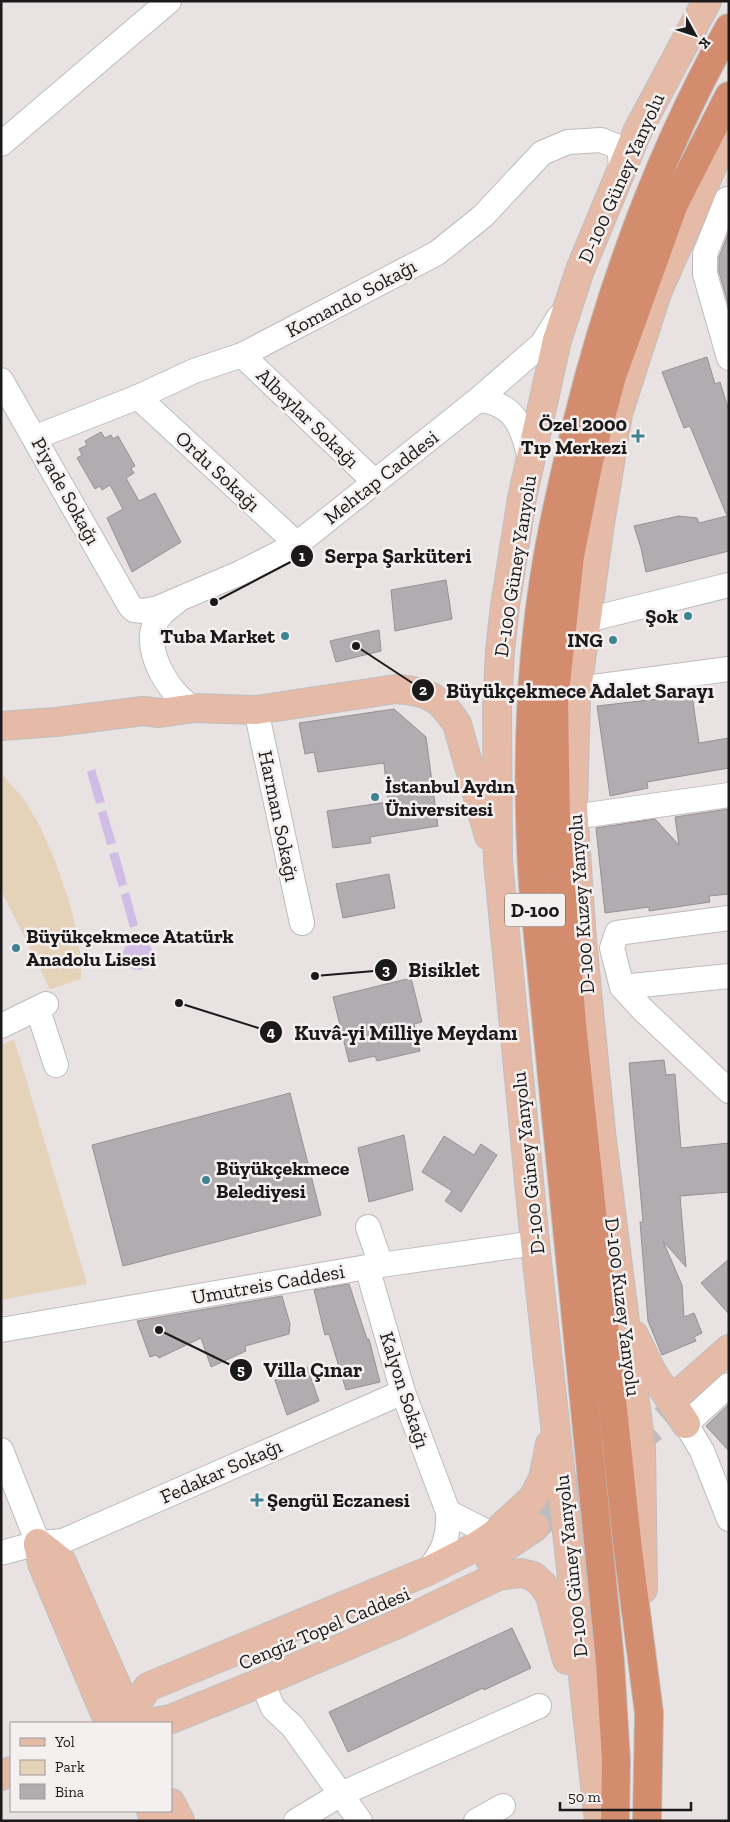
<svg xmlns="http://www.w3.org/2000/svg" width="730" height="1822" font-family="'Zilla Slab',serif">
	<rect width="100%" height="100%" fill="#e8e2e3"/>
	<g fill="#e4d2b9">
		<path d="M1 773C10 784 21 794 28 806 53 844 85 934 81 979L50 989 1 890Z"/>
		<polygon points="14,1039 87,1284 1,1300 1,1045"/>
	</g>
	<g fill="#d0bce4">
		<polygon points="95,769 105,802 96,804 87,772"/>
		<polygon points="106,810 116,843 107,845 98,813"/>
		<polygon points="118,852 127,884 119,887 109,854"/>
		<polygon points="129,892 138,925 130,928 121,895"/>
		<circle cx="138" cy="955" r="15"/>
	</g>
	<g fill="#b1acaf" stroke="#959194">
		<polygon points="729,232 729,307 719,272 719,257"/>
		<polygon points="707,357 715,384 720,382 729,411 729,551 646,572 641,548 634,526 679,516 697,518 699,523 727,516 690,426 684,428 662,372"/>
		<polygon points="101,432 105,438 111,435 113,439 118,436 135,466 131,468 134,473 126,478 139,501 155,493 181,542 132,572 107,518 123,509 110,485 102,490 100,486 95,489 77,458 82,455 79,449 87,445 85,441"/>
		<polygon points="446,580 452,619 395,631 391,590"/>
		<polygon points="379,630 381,651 336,662 330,641"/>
		<polygon points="692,695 699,743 729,738 729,768 647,782 648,788 610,796 597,706"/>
		<polygon points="394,709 426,737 438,826 370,837 371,843 333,848 327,811 388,802 384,763 318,772 314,752 305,754 299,723"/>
		<polygon points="729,809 729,894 709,896 710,902 649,911 649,907 605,913 596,828 655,819 679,845 675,817"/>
		<polygon points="389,874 395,908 343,918 336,884"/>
		<polygon points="411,978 422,1022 414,1024 420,1051 377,1061 375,1056 349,1062 333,997"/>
		<polygon points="664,1060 666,1075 675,1074 681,1148 729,1143 729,1192 680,1196 686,1267 663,1241 682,1285 684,1317 694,1313 702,1333 694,1337 696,1341 662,1355 648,1321 640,1222 643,1222 629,1063"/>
		<polygon points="290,1093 321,1215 123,1266 92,1145"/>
		<polygon points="404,1135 413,1190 369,1202 358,1148"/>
		<polygon points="444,1136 474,1155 481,1144 497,1155 461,1212 445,1201 452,1191 422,1172"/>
		<polygon points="729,1259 729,1314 701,1283"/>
		<polygon points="349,1284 367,1339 369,1339 380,1382 346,1390 329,1334 325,1335 314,1290"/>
		<polygon points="282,1296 290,1324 289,1334 245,1346 246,1351 211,1367 201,1338 159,1358 156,1355 150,1357 137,1321"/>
		<polygon points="307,1367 319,1401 287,1415 275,1380"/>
		<polygon points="729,1404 729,1451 706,1426"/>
		<polygon points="512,1628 531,1668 484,1690 483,1688 348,1752 329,1712"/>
	</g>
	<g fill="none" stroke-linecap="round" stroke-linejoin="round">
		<polyline stroke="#bfbabb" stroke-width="28" stroke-dasharray="28 14" stroke-linecap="butt" points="535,1527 686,1400"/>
		<defs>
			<g id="minor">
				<polyline points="1,144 169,1"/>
				<polyline points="727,199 705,254 705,274 729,358"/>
				<polyline points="242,355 375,482"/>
				<polyline points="1,380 130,606 134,610 144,611 158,608 240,573 297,544 474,403"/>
				<polyline points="138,397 297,544"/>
				<polyline points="36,437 138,397 194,371 242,355 437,253 483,216 542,153 568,142 601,140 616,146 620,153 621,170"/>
				<path d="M531 461C524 439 521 413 496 404 488 401 482 399 474 403L542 344 559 317"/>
				<path d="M175 603C167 609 158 615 154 626 144 651 170 698 195 708"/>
				<polyline points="587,620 729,585"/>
				<polyline points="578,689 729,669"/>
				<polyline points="256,710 302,923"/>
				<polyline points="573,817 729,795"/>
				<polyline points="729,918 617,933 612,948 622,987 642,1009 729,1091"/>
				<polyline points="622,987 729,976"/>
				<polyline points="38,1010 56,1065"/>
				<polyline points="1,1026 46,1004"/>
				<polyline points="368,1227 381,1265"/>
				<path d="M367 1267 403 1392 448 1512C449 1538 444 1550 428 1571"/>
				<polyline points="1,1330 367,1267 535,1243"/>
				<polyline points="729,1385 686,1424 702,1451 729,1519"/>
				<polyline points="1,1450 38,1543"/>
				<polyline points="448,1512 493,1535"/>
				<polyline points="1,1553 38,1543 63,1541 403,1392"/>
				<polyline points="262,1682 273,1708 293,1727 360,1821"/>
				<polyline points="296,1821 341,1794 539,1706"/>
				<polyline points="476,1821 503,1806"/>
			</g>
			<g id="major">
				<path d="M1 726 56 722 143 711 159 713 195 708 256 710 396 689C427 691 440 697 457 724L489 836"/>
				<polyline points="634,1335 652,1372 686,1424"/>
				<polyline points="678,1394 729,1349"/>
				<polyline points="38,1543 62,1562 133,1723"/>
				<polyline points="38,1545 43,1566 109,1723"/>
				<polyline points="489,1558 535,1527"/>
				<polyline points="643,1589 641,1448 601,1132 582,940 573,808 576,697 599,530 618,414 657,293 713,165 729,115"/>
				<polyline points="130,1713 148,1687 428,1571 475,1547 493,1535 533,1498 543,1479 550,1444"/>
				<polyline points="149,1723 171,1719 262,1682 402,1622 498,1576 521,1573 533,1576 543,1585 550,1596 567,1660"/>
				<polyline points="1,1776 11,1771"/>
				<polyline points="171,1803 180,1821"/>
				<polyline points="151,1811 156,1821"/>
				<polyline points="599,1821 535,1243 498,861 497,709 500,651 505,606 522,498 557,340 580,270 638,130 707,1"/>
			</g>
			<g id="highway">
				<path d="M615 1821 616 1761 610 1661 533 885C526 775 529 663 548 555 556 509 567 464 578 419 612 283 660 151 729 28"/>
				<polyline points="647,1821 649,1713 628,1550 572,1024 556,822 554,701 570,556 589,461 612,376 674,204 729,96"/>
			</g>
		</defs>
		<use href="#minor" stroke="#c0bbbb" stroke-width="26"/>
		<use href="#major" stroke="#bfbfbf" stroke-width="30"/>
		<use href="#highway" stroke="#bfbfbf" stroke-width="30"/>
		<use href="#minor" stroke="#fff" stroke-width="24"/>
		<use href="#major" stroke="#e5bba8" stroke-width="28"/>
		<use href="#highway" stroke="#d38d6e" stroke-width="28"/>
	</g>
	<g fill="#3e8390" stroke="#f5f0f0" stroke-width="2">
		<path d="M635.5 428.5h5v5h5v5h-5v5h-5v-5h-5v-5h5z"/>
		<circle cx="688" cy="616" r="5"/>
		<circle cx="285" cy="636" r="5"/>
		<circle cx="613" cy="640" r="5"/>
		<circle cx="375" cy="797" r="5"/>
		<circle cx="16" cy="948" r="5"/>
		<circle cx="206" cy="1180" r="5"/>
		<path d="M254.5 1492.5h5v5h5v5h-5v5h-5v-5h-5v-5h5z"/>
	</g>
	<g text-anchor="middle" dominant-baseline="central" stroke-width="5" stroke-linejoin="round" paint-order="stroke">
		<rect fill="#f5f0f0" stroke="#5c5a5a" stroke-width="1" x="505" y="893.5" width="60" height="33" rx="4"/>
		<g font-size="19" font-weight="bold" fill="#1b1919">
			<text x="535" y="910">D-100</text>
		</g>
		<g font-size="20" fill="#1b1919" stroke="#f5f0f0">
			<text transform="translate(621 178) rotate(-66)">D-100 Güney Yanyolu</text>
			<text transform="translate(351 298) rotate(-28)">Komando Sokağı</text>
			<text transform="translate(308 418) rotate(44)">Albaylar Sokağı</text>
			<text transform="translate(218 471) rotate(43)">Ordu Sokağı</text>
			<text transform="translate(381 477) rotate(-38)">Mehtap Caddesi</text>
			<text transform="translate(66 491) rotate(61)">Piyade Sokağı</text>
			<text transform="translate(515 566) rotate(-81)">D-100 Güney Yanyolu</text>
			<text transform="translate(279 816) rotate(78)">Harman Sokağı</text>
			<text transform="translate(581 904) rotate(-94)">D-100 Kuzey Yanyolu</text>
			<text transform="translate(528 1163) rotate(-96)">D-100 Güney Yanyolu</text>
			<text transform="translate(268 1284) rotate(-10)">Umutreis Caddesi</text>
			<text transform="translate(623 1307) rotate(83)">D-100 Kuzey Yanyolu</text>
			<text transform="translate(405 1390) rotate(72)">Kalyon Sokağı</text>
			<text transform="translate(221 1471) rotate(-24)">Fedakar Sokağı</text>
			<text transform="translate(571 1566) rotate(-96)">D-100 Güney Yanyolu</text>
			<text transform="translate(324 1628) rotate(-23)">Cengiz Topel Caddesi</text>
		</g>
		<g font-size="20" font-weight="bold" fill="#1b1919" stroke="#f5f0f0" text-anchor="end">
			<text x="627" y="424">Özel 2000<tspan x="627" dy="23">Tıp Merkezi</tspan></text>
			<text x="678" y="616">Şok</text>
			<text x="275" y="636">Tuba Market</text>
			<text x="603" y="640">ING</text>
			<text x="385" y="786" text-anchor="start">İstanbul Aydın<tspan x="385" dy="23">Üniversitesi</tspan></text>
			<text x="26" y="936" text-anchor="start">Büyükçekmece Atatürk<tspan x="26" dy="23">Anadolu Lisesi</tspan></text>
			<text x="216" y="1168" text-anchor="start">Büyükçekmece<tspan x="216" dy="23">Belediyesi</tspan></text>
			<text x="267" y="1500" text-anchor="start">Şengül Eczanesi</text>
		</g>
	</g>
	<path fill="none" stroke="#1b1919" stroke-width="2" d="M214 602L302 556M356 646L423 690M315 976L386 970M179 1003L271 1032M159 1330L241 1370"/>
	<g fill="#1b1919" stroke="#f5f0f0" stroke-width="2">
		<circle cx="214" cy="602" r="5"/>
		<circle cx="356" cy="646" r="5"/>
		<circle cx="315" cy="976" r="5"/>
		<circle cx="179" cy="1003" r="5"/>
		<circle cx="159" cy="1330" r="5"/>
		<circle cx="302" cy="556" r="12"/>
		<circle cx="423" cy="690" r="12"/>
		<circle cx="386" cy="970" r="12"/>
		<circle cx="271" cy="1032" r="12"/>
		<circle cx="241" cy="1370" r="12"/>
	</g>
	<g font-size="15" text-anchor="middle" font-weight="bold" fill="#fff">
		<text x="302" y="561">1</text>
		<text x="423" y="695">2</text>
		<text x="386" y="975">3</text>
		<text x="271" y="1037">4</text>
		<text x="241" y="1375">5</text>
	</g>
	<g font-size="21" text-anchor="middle" font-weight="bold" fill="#1b1919" stroke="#f5f0f0" stroke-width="5" stroke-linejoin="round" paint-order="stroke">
		<text x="398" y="563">Serpa Şarküteri</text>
		<text x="580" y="698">Büyükçekmece Adalet Sarayı</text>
		<text x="444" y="977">Bisiklet</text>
		<text x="406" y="1040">Kuvâ-yi Milliye Meydanı</text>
		<text x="313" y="1377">Villa Çınar</text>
	</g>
	<rect width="730" height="1822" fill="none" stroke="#1b1919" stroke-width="5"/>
	<rect x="10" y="1722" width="162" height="90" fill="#f5f0f0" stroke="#9e9a9a"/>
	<rect x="20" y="1738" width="25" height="8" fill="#e5bba8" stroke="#9e9a9a"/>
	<text x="55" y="1747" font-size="15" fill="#1b1919">Yol</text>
	<rect x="20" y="1760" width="25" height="15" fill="#e4d2b9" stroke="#9e9a9a"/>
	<text x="55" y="1772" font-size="15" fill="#1b1919">Park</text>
	<rect x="20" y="1784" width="25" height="15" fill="#b1acaf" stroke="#9e9a9a"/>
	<text x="55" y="1797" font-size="15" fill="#1b1919">Bina</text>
	<g transform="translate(695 35) rotate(130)" stroke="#f5f0f0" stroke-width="4" paint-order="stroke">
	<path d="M0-4L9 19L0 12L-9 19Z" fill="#1b1919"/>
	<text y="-8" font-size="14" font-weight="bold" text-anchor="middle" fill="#1b1919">K</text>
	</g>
	<path d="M560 1802v8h131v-8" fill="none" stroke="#1b1919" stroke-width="2.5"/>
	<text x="568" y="1802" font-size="15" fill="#1b1919" stroke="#f5f0f0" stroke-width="4" paint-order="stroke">50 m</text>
</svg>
